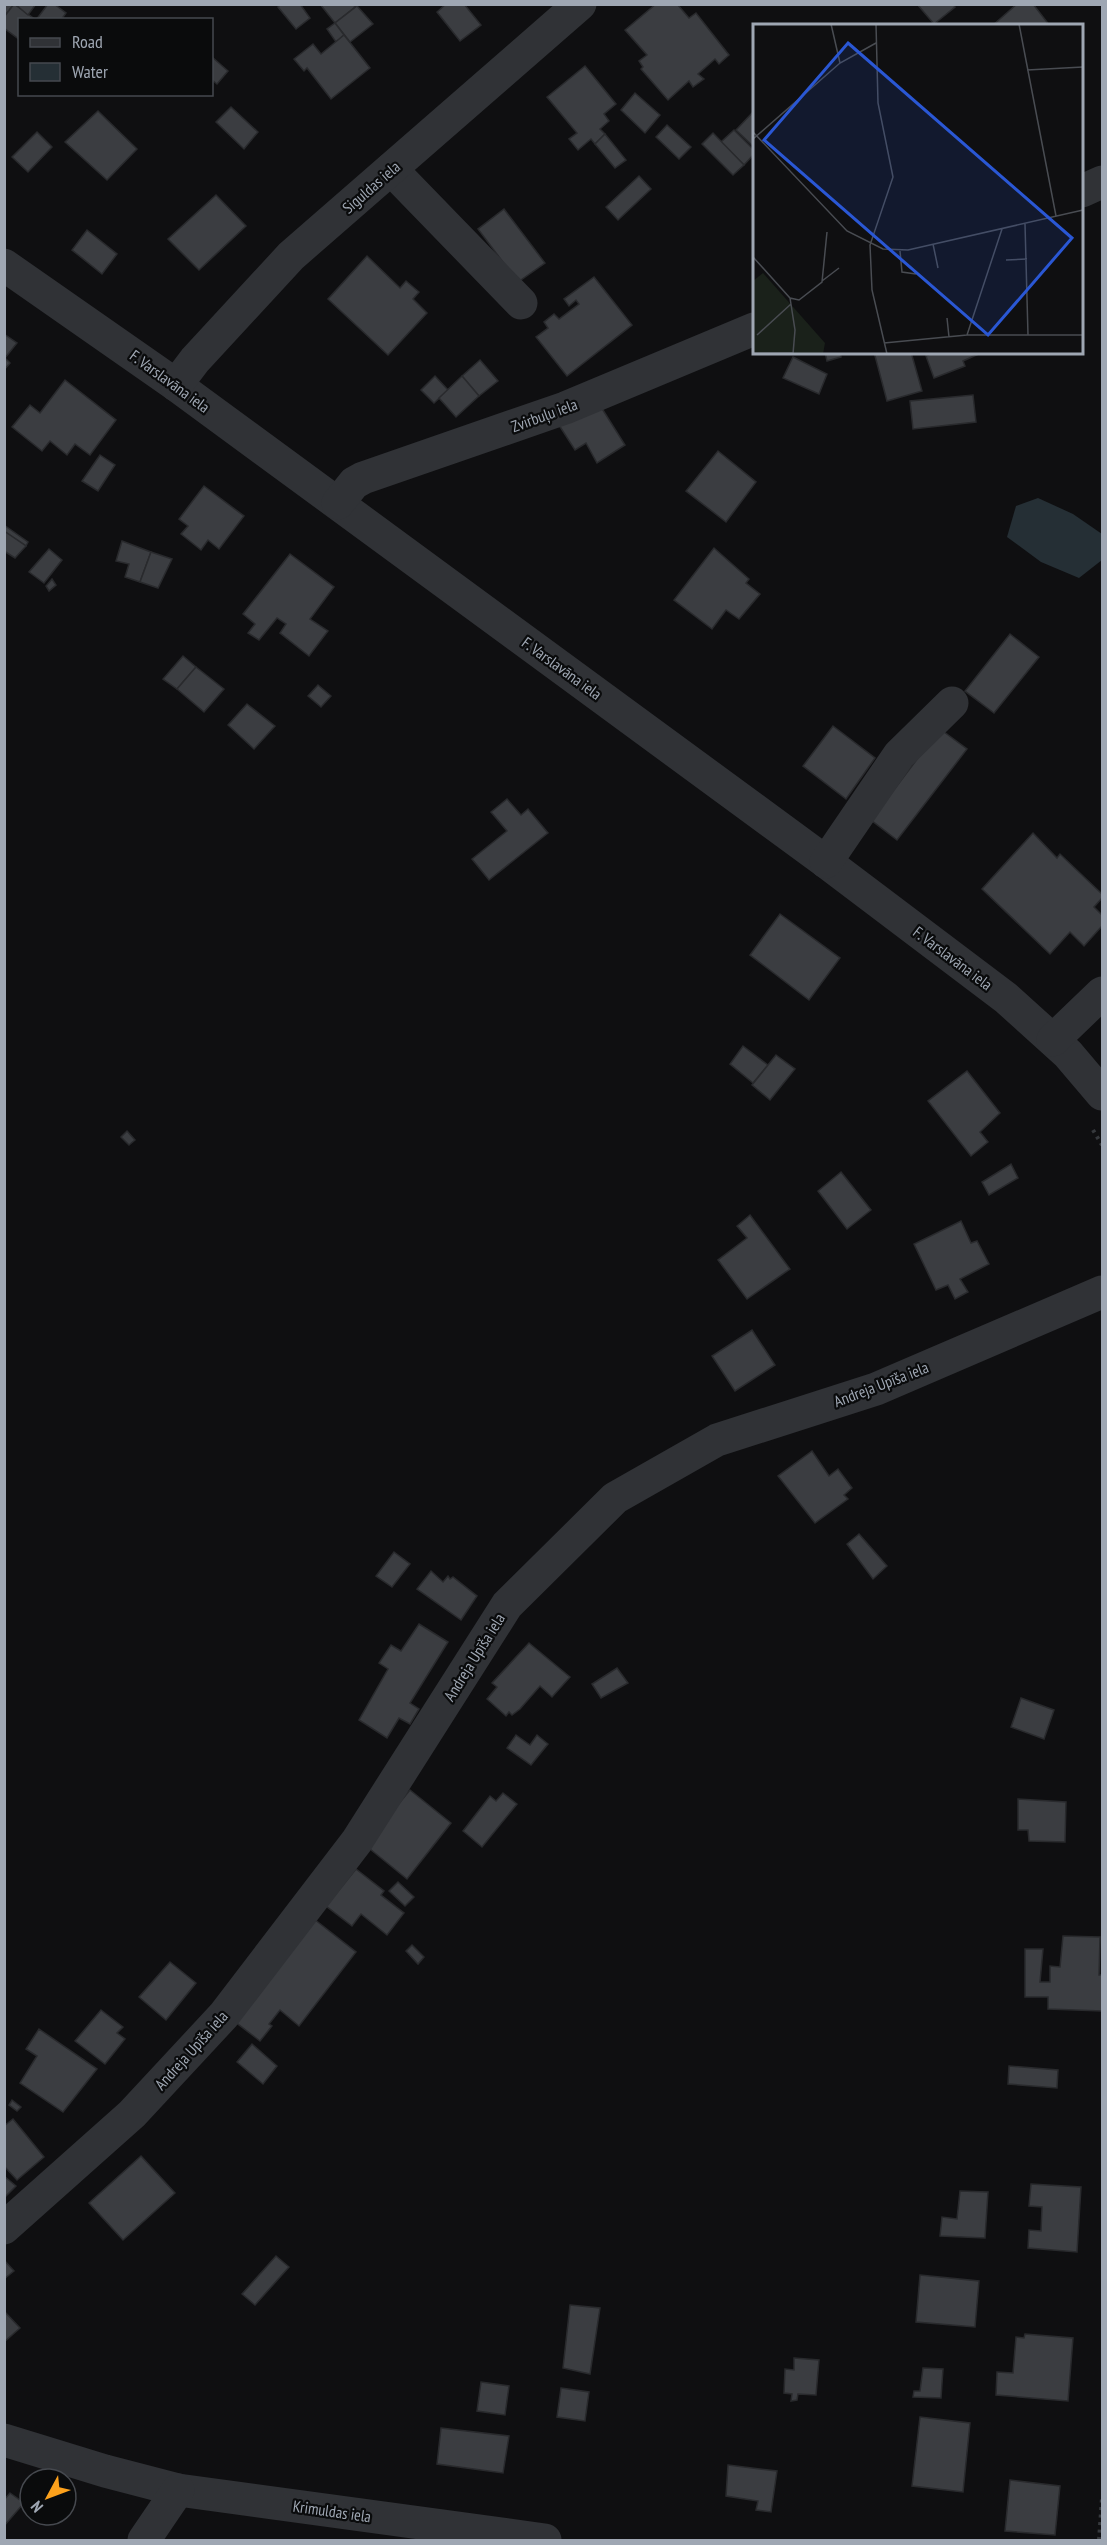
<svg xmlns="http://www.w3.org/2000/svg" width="1107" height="2545" font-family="'PT Sans Narrow',sans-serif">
	<rect width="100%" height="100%" fill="#0f0f11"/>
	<polygon fill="#252f35" points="1038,498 1073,514 1102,534 1102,560 1079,578 1041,562 1007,537 1016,506"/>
	<g fill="#3b3d41" stroke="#292a2d" stroke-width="1.5">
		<polygon points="4,4 14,4 4,17"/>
		<polygon points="14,4 36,20 20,20 20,40 4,28 4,17"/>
		<polygon points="15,4 36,4 28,15"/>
		<polygon points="48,4 54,4 66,13 61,20 36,20"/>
		<polygon points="281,4 300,4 310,18 296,29 278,7"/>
		<polygon points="320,4 353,4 355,7 335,23"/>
		<polygon points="446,4 464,4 481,25 460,41 437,12"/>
		<polygon points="656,4 677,4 689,18 696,13 729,55 719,64 715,59 698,74 704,79 693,87 689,81 668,100 641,69 643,67 639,61 647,55 625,30"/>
		<polygon points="917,4 953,4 955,7 934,24"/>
		<polygon points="1017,4 1033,4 1050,26 992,26"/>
		<polygon points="357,6 373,24 350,42 335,23"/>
		<polygon points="335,23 344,35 336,42 327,29"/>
		<polygon points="344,35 370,68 331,99 307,68 304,71 294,59 313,44 321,54"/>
		<polygon points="212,57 228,71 217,84 212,80"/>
		<polygon points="585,66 616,104 604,114 609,121 600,129 605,134 595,144 591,139 578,150 569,139 577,133 547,97"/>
		<polygon points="635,93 660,115 645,133 621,110"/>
		<polygon points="231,107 258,132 244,149 216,122"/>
		<polygon points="98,111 137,149 107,180 65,142"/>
		<polygon points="753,112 754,113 754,147 736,130"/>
		<polygon points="667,125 691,147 679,159 656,137"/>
		<polygon points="734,130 754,150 754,154 744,165 721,142"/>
		<polygon points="37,132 52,147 28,172 12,157"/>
		<polygon points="713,133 744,165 733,175 702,144"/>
		<polygon points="605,134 626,160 615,168 595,144"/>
		<polygon points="639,176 651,189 618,220 606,207"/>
		<polygon points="216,195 246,226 199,270 168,239"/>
		<polygon points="504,209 545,263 518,282 478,229"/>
		<polygon points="87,230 117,254 102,274 72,250"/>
		<polygon points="367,256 400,288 406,281 419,292 413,299 427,313 388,355 328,299"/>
		<polygon points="594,277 632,325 567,376 536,337 548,328 544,322 554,314 559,319 579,304 576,300 569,306 564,299"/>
		<polygon points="4,334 17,343 5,358 10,363 4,370"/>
		<polygon points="825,352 840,352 841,357 827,361"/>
		<polygon points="874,352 911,352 922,391 887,401"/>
		<polygon points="935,352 983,352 963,361 965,366 934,378 926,356"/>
		<polygon points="793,357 827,374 819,394 783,378"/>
		<polygon points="480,360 498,381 479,396 462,376"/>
		<polygon points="435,376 448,390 434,403 421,390"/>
		<polygon points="462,376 479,396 456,417 439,398"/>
		<polygon points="65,380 116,420 90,455 75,444 67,455 50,441 42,451 12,427 30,405 40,413"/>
		<polygon points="973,395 976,422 913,429 910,401"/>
		<polygon points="596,399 625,445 597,463 586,443 575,450 557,422"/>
		<polygon points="718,451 756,482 726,522 686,491"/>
		<polygon points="100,455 115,465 98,491 82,481"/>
		<polygon points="204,486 244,516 219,549 208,540 201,550 181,534 188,526 179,519"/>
		<polygon points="4,525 28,542 26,546 4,531"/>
		<polygon points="4,531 26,546 15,558 4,551"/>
		<polygon points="122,541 151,552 140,582 125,577 129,564 116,561"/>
		<polygon points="714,548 749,579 746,583 760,594 739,619 726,610 712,629 674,600"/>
		<polygon points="49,549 62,560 44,583 29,572"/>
		<polygon points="151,552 172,559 158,588 140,582"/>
		<polygon points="290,554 334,587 310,619 328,631 309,656 280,633 286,624 277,618 259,640 248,633 255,624 243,614"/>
		<polygon points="52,579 56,585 49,591 46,586"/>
		<polygon points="1010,634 1039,657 994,713 965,691"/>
		<polygon points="183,656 196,667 177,689 163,679"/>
		<polygon points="196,667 224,689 204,712 177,689"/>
		<polygon points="318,685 331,696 321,707 308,696"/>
		<polygon points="247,704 275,726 254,749 228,725"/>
		<polygon points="833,726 875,758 846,799 803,766"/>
		<polygon points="940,729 967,749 897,840 871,820"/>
		<polygon points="507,799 521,815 528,809 548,833 489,880 472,859 507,831 491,812"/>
		<polygon points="1033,833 1057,858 1060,854 1102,894 1102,898 1094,907 1102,915 1102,926 1084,946 1070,932 1050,954 982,889"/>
		<polygon points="780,914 840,958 809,1000 750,955"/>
		<polygon points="743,1046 768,1065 753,1083 730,1064"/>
		<polygon points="776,1055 795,1069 770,1100 752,1085"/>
		<polygon points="967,1071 1000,1113 980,1132 988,1142 971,1156 928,1101"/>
		<polygon points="127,1131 135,1140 129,1145 121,1137"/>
		<polygon points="1011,1164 1018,1178 989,1195 982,1182"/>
		<polygon points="841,1172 871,1210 847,1229 818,1191"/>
		<polygon points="750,1215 790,1269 747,1299 718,1260 747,1238 737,1226"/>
		<polygon points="961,1221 971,1243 977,1241 989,1264 960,1279 968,1292 955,1299 948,1285 936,1290 914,1244"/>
		<polygon points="752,1330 775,1365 735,1391 712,1356"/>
		<polygon points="812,1451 829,1476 838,1469 852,1488 844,1495 848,1499 815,1523 778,1476"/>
		<polygon points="859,1534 887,1566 873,1579 847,1544"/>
		<polygon points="394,1552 410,1564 392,1587 376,1576"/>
		<polygon points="431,1571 443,1582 448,1576 450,1579 453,1577 477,1596 461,1620 417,1589"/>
		<polygon points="419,1624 448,1642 410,1703 419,1709 410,1724 399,1718 387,1738 359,1720 388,1669 379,1663 391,1645 401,1651"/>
		<polygon points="529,1643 570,1677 552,1697 540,1686 520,1709 512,1715 509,1712 506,1716 487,1699 497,1687 492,1683"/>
		<polygon points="617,1668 628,1683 601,1698 592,1684"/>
		<polygon points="1021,1698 1054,1710 1044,1739 1011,1727"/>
		<polygon points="516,1735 530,1745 537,1735 548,1744 531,1765 507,1748"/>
		<polygon points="410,1790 451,1823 407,1879 365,1845"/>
		<polygon points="503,1793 517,1804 482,1847 463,1831 490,1796 496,1801"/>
		<polygon points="1018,1799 1066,1802 1065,1842 1029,1841 1028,1830 1018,1830"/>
		<polygon points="356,1869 384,1891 381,1895 404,1913 387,1935 361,1914 352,1926 326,1906"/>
		<polygon points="398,1882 414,1897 405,1906 389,1891"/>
		<polygon points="314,1919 356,1952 299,2026 280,2010 269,2024 272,2026 260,2041 234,2021"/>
		<polygon points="1063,1936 1100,1937 1099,1975 1102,1975 1102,2011 1048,2009 1048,1997 1025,1997 1025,1949 1043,1949 1040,1982 1050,1982 1050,1966 1060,1967"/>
		<polygon points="412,1945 424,1957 418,1964 406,1951"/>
		<polygon points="170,1962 196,1983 166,2020 139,1997"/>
		<polygon points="101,2010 123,2027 117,2033 125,2039 105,2064 75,2041"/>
		<polygon points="39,2029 97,2069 63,2112 20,2083 37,2056 26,2049"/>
		<polygon points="252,2044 277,2066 263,2084 237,2062"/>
		<polygon points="1009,2066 1058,2070 1057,2088 1008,2084"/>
		<polygon points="12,2100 21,2107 17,2111 9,2105"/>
		<polygon points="13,2119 44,2157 17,2180 4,2166 4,2126"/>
		<polygon points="141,2156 175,2193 123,2240 89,2203"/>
		<polygon points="4,2176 16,2186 4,2198"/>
		<polygon points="1031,2184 1081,2187 1077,2252 1028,2248 1029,2230 1041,2231 1042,2207 1029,2206"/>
		<polygon points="960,2191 988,2192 985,2238 940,2236 942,2217 957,2219"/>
		<polygon points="276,2256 289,2267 255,2305 242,2294"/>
		<polygon points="4,2260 14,2271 4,2279"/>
		<polygon points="920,2275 979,2281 975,2327 916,2322"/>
		<polygon points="570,2305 600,2308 590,2374 563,2368"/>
		<polygon points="4,2311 20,2328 4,2342"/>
		<polygon points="1025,2334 1073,2338 1068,2401 996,2395 997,2372 1013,2373 1016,2337 1024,2338"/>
		<polygon points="794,2358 819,2360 816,2395 798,2394 797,2400 791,2401 792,2394 784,2393 785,2369 794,2370"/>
		<polygon points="923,2368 943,2369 941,2398 913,2397 914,2391 920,2391"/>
		<polygon points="481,2382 509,2386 505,2415 477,2411"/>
		<polygon points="561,2388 589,2392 585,2421 557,2417"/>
		<polygon points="920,2417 970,2423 963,2492 912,2486"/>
		<polygon points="441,2428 509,2436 503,2473 437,2464"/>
		<polygon points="728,2465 777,2471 771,2512 756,2510 758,2501 726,2496"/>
		<polygon points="1010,2480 1060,2486 1055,2535 1005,2531"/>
		<polygon points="10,2493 24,2503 4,2526 4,2500"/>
	</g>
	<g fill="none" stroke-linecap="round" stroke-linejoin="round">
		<g stroke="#36393d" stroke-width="4" stroke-dasharray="3 4.5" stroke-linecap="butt">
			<polyline points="1093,1130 1102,1145"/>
			<polyline points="1099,2540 1102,2498"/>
		</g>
		<g stroke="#303236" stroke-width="33">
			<polyline points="391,169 521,303"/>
			<polyline points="1082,191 1102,182"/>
			<polyline points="4,265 176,385 826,862 1006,998 1068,1054 1102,1094"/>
			<polyline points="176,385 195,360 291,256 580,4"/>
			<polyline points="338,503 354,483 363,478 565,408 754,329"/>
			<polyline points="826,862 899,755 952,703"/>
			<polyline points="1053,1040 1102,993"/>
			<polyline points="4,2228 132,2114 224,2015 357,1841 507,1605 615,1498 717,1440 876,1389 1102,1292"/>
			<polyline points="4,2440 105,2471 178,2490 545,2540"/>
			<polyline points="144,2540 178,2490"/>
		</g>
	</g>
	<g text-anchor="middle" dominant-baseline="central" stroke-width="4.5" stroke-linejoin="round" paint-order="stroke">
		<g font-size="16" fill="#9fa7b3" stroke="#0a0b0c">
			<text transform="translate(371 187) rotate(-41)">Siguldas iela</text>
			<text transform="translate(170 381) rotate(36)">F. Varslavāna iela</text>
			<text transform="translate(544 415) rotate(-20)">Zvirbuļu iela</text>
			<text transform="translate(562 668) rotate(36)">F. Varslavāna iela</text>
			<text transform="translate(953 958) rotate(37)">F. Varslavāna iela</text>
			<text transform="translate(881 1384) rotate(-21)">Andreja Upīša iela</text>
			<text transform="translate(474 1657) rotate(-58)">Andreja Upīša iela</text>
			<text transform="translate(191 2050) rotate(-48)">Andreja Upīša iela</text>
			<text transform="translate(332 2511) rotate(8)">Krimuldas iela</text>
		</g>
	</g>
	<g transform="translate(753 24)">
		<rect width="330" height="330" fill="#0f0f11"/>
		<path d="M10 249 72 319 70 330H0V257Z" fill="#1a211a"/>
		<path fill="none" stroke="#494c52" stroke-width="1.5" d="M78 0 87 39M123 0 125 79 140 153 117 221 119 266 134 330M266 0 303 192M274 46 330 43M0 108 94 207 130 225 155 226 330 186M0 115 87 39 123 19M272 200 275 311M180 220 185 244M147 227 149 248 163 250M0 233 37 274 46 276 69 258 74 208M253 236 274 235M69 257 86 244M37 274 42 306 40 330M194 294 196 313M4 311 38 280M214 311 249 205M131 319 214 311H330M0 329H40"/>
		<path fill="#2a57d4" fill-opacity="0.15" stroke="#2a57d4" stroke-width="3" d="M95 19 319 214 235 311 11 116Z"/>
		<rect width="330" height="330" fill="none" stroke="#9fa7b3" stroke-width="3"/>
	</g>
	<rect width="1107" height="2545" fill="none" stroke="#9fa7b3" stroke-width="12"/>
	<rect x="18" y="18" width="195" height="78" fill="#0a0b0c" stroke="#46494f" stroke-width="1.5"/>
	<rect x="30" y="38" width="30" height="9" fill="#303236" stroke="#46494f" stroke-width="1.5"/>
	<text x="72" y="48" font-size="18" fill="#9fa7b3">Road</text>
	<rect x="30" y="63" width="30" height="18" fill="#252f35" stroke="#46494f" stroke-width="1.5"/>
	<text x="72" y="78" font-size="18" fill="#9fa7b3">Water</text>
	<g transform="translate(48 2497) rotate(229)"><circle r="28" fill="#0a0b0c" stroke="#46494f" stroke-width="1.5"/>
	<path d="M0-4.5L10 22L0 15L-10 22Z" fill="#fda11c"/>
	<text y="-9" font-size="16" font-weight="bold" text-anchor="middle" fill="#9fa7b3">N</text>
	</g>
</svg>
